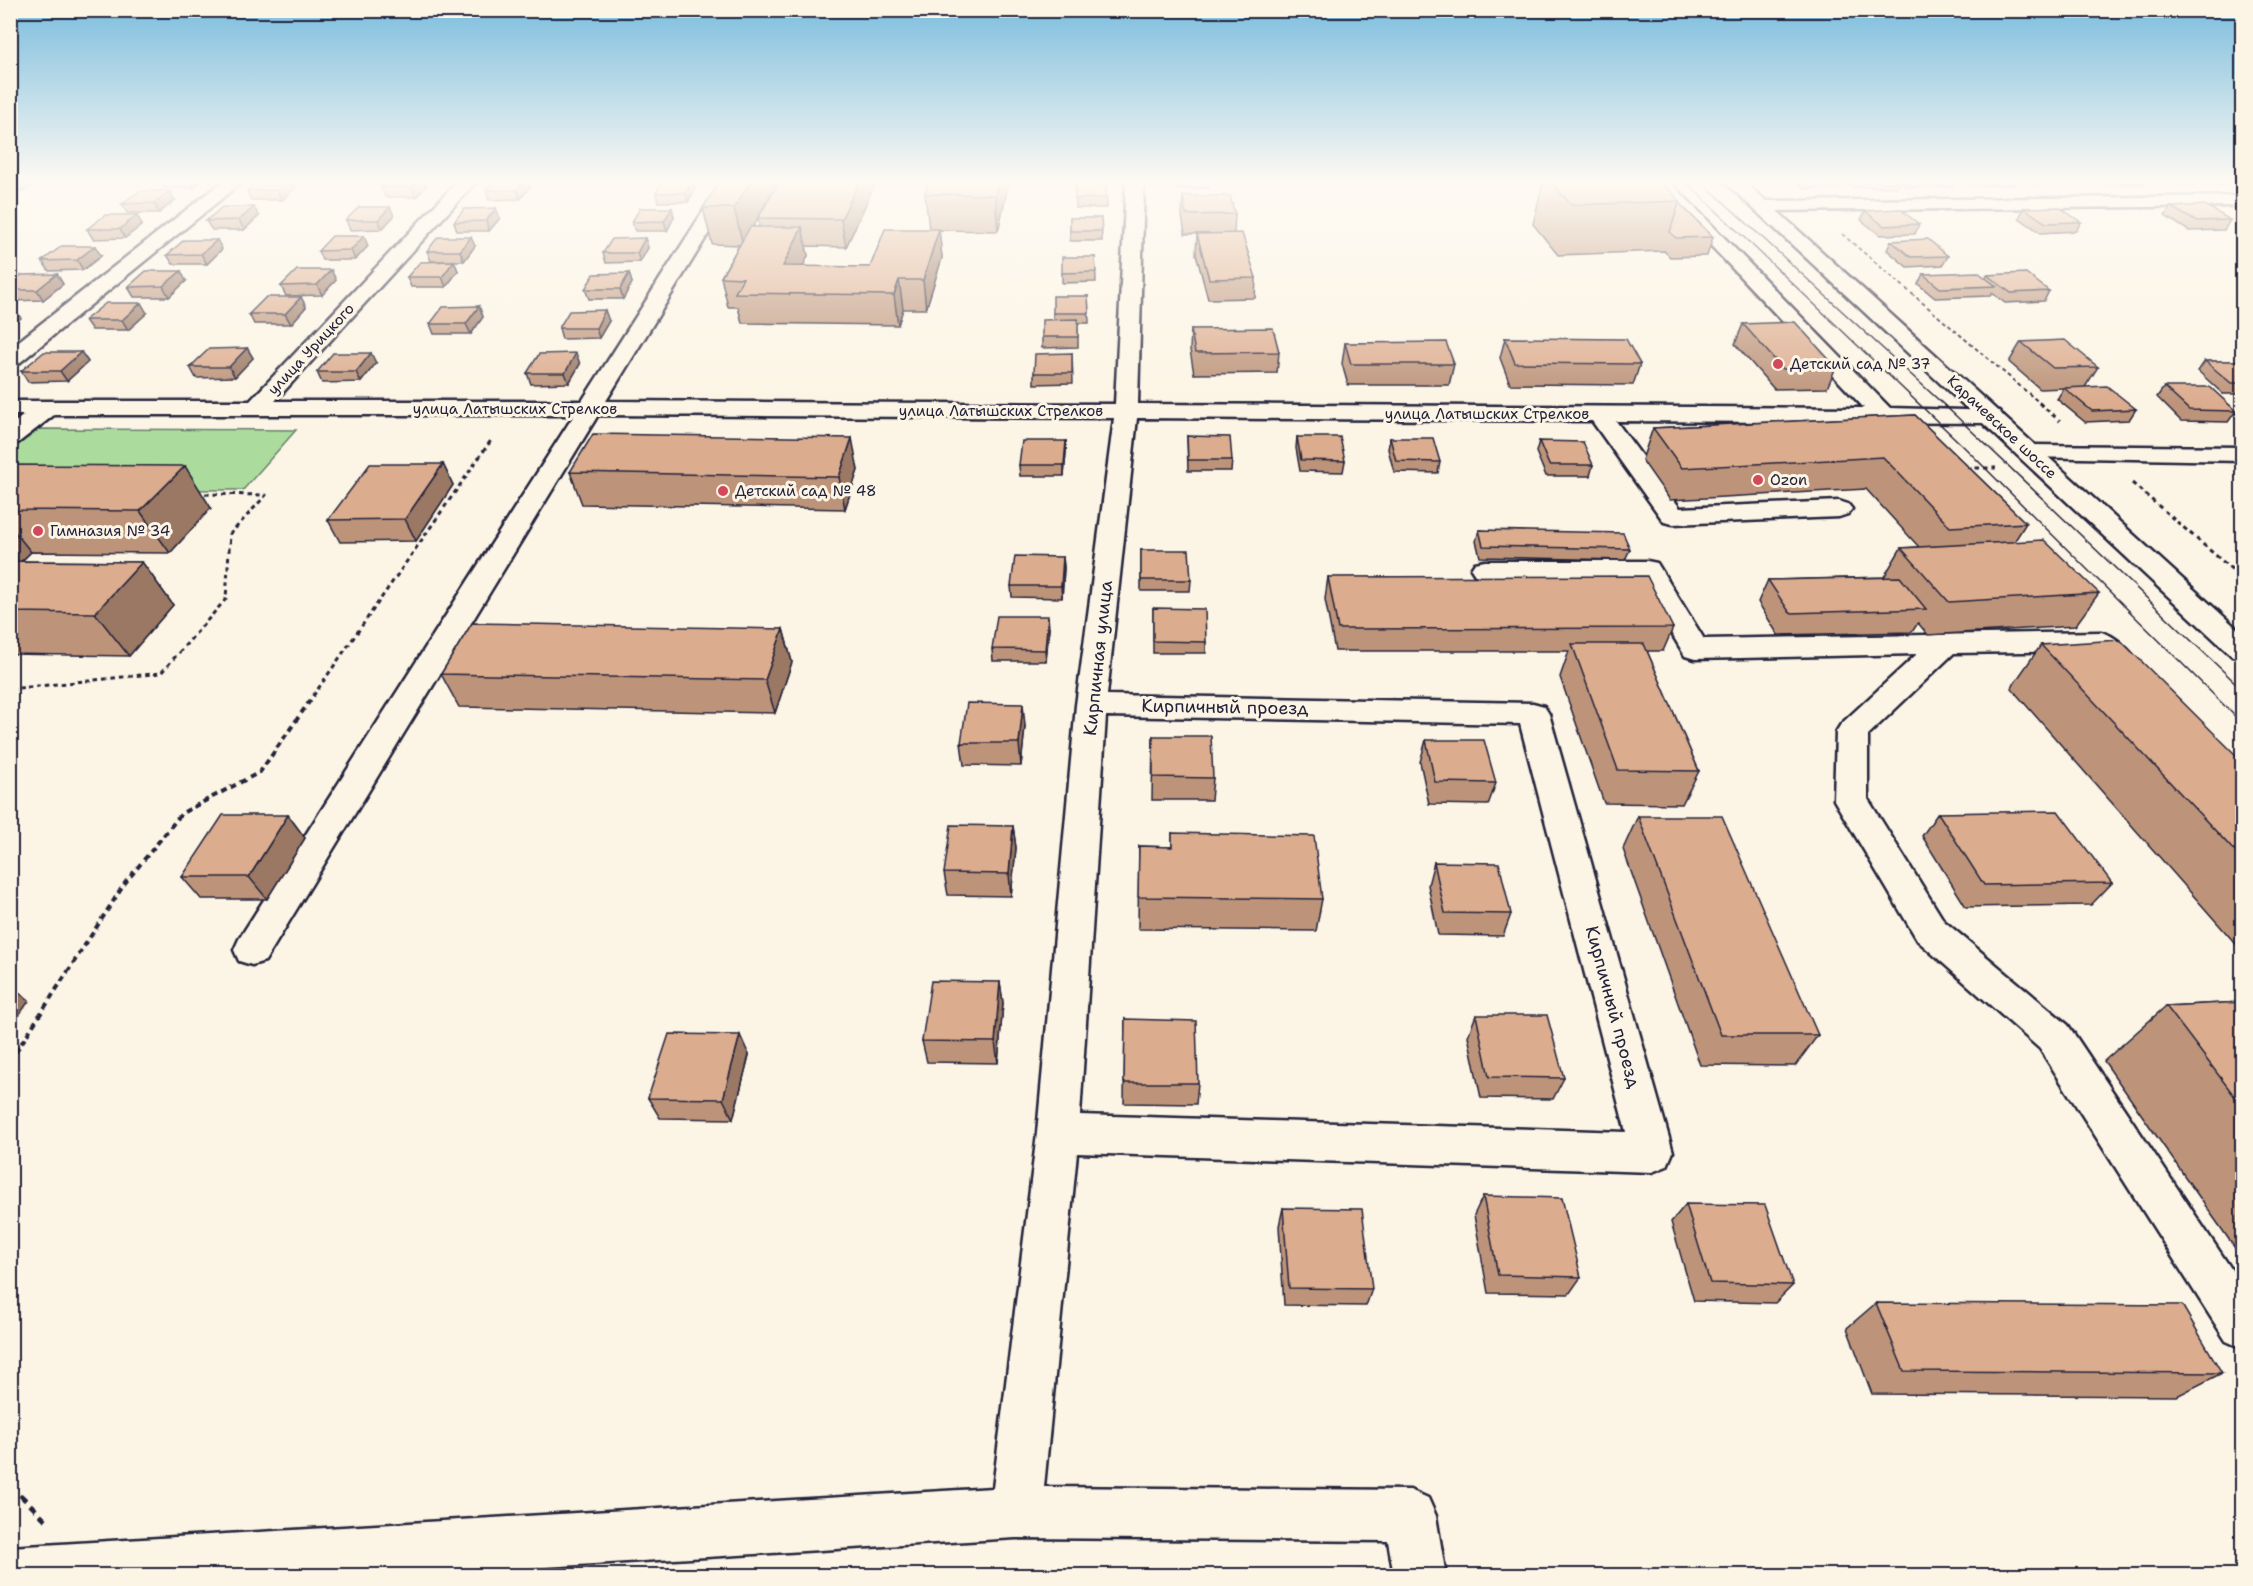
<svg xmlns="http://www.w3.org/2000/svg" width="2253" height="1586" font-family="'Shantell Sans',sans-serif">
	<rect width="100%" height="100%" fill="#fcf5e5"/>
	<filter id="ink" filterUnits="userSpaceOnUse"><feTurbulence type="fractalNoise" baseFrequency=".0167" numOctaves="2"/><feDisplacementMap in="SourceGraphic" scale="12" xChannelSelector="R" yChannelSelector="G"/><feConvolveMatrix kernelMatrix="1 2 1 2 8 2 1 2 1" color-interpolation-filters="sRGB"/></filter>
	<g filter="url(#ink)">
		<polygon fill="#acdc9d" stroke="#677f6c" stroke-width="1.5" points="34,429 296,430 243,490 11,489 10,450"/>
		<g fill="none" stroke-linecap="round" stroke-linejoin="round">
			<defs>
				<g id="minor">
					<polygon points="222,182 242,182 18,364 10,365 10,348"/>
					<path d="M457 182H476L275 401H582L722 182H740L606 401 1115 404 1126 182H1144L1138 404 1864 408 1651 182H1670L1890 408 1999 411 2003 416 1999 421 1991 423 1616 421 1680 508 1839 501 1848 504 1852 509 1848 514 1839 517 1673 524 1664 522 1592 421 1137 418 1107 695 1533 703 1544 706 1549 714 1673 1152 1667 1166 1652 1172 1077 1153 1044 1487 1410 1490 1428 1498 1436 1516 1446 1576H1394L1388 1541 1016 1538 398 1576H10V1547L993 1488 1037 1133 1076 705 1114 418 598 415 265 961 252 965 239 961 234 950 239 939 574 415H54L18 443 10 445V426L24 415H10V401H250ZM1106 716 1520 724 1626 1132 1080 1115Z"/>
					<polygon points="2242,196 2242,206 1760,211 1751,206 1760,201"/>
					<polygon points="2030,445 2242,447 2242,461 2021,457 2018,452 2021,447"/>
					<path d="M1485 561H1647L1657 563 1704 639 2101 632C2119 636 2136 658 2146 673L2142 680C2118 686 2108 666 2093 651L1954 653 1868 735V799L1944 921 2068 1025 2242 1285V1348L2226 1341 2040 1049 1918 941 1834 800 1836 732 1841 724 1917 654 1695 659 1685 656 1638 577H1485L1475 575 1471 569 1475 563Z"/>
				</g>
				<polygon id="highway" points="1725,182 1745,182 2242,633 2242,658 2232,656"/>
			</defs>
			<use href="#minor" stroke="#22223b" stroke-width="5"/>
			<use href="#highway" stroke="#22223b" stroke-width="5"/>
			<polyline stroke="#22223b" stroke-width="2" stroke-dasharray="4 3" stroke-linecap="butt" points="1842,234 2041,404"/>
			<g stroke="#22223b" stroke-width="3" stroke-dasharray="4.5 4" stroke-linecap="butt">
				<polyline points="2039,403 2060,421"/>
				<polyline points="1967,468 1996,468"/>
				<polyline points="2132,483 2242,578"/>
				<polyline points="10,689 161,673 226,599 230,534 266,495 200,494"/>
				<polyline points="313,696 492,439"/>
			</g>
			<polyline stroke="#22223b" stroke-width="4" stroke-dasharray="6 4.5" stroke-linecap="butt" points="10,1061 125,883 182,813 260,772 314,695"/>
			<polyline stroke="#22223b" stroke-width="5" stroke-dasharray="8 6" stroke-linecap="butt" points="10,1485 46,1520"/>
			<use href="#minor" fill="#fcf5e5" fill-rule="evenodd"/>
			<use href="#highway" fill="#fcf5e5" fill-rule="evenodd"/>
			<g stroke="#22223b" stroke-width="1.5">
				<polyline points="1686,182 1961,444 2242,723"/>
				<polyline points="1702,182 1956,416 2242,689"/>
			</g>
		</g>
		<g fill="#bd947a" stroke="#22223b" stroke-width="1.5" fill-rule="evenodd">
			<polygon points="10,182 36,182 24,191 10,191"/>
			<polygon points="161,182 200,182 194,188 164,188"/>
			<polygon points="256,182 293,182 295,188 282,200 251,200 247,191"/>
			<polygon points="387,182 426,182 427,185 416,197 385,197 381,188"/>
			<polygon points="662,182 693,182 695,190 688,202 658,202 656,193"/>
			<path d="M719 182 759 215 876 182 846 247 806 246 808 256 802 267H870L929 229 925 194 929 182H1009L998 231 939 230 942 258 926 309H903L898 325 742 323 738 307H728L721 277 739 245 712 244 703 208ZM758 218 759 227H753Z"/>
			<polygon points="1176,182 1209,182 1209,188 1177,189"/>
			<polygon points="1543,182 1661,182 1680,201 1679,203 1713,237 1707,256 1670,257 1664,251 1558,255 1533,224"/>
			<polygon points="1797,182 1840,182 1838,188 1805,189"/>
			<polygon points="1847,182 1900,182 1897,187 1852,187"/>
			<polygon points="1902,182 1954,182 1952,187 1906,187"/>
			<polygon points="1964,182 2015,182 2013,185 1968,185"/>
			<polygon points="2029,182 2078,182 2077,184 2031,184"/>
			<polygon points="2096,182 2144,182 2143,184 2097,184"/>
			<polygon points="2179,182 2229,182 2228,185 2182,185"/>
			<polygon points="1075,186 1106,186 1107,208 1076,208"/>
			<polygon points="530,187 520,199 489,200 486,190"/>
			<polygon points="1183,196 1235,214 1234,233 1256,278 1255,298 1208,299 1196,254 1197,234 1224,234 1185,234 1182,215"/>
			<polygon points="175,200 159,213 127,213 122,204"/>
			<polygon points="390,207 394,216 382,229 350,230 346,220"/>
			<polygon points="2171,207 2230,220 2224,230 2189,231 2165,216"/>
			<polygon points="672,208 674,217 667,231 635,231 632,222"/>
			<polygon points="2024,208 2081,222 2076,231 2041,233 2019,218"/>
			<polygon points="2242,210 2242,218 2239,216"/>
			<polygon points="1865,211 1919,224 1915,234 1880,235 1861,220"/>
			<polygon points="137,215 142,225 125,238 93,239 87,229"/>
			<polygon points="259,216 244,230 212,230 206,221"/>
			<polygon points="500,218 489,231 457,231 454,222"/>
			<polygon points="1070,218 1101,218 1102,241 1070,241"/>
			<polygon points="645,238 648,248 640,262 606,263 603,253"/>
			<polygon points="217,240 222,249 207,264 173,264 167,255"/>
			<polygon points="1891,241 1948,256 1943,265 1907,267 1887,250"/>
			<polygon points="368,246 355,260 322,260 318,251"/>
			<polygon points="475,246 464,261 431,261 427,251"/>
			<polygon points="101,256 83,270 49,271 42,261"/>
			<polygon points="1095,257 1096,282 1062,283 1062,273"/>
			<polygon points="454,261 458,271 446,287 411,287 407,277"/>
			<polygon points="331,270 336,280 322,295 286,296 281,286"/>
			<polygon points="629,273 632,283 623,299 589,299 585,289"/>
			<polygon points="57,274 63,284 43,300 10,301 10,283"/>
			<polygon points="1923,274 1986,278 1987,275 2049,291 2044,301 2005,303 1992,293 1990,296 1935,298 1918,284"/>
			<polygon points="186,281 169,297 134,297 128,287"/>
			<polygon points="1088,296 1089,323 1078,323 1078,347 1042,348 1042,337 1053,320 1053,313"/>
			<polygon points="301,297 306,307 291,324 254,324 249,314"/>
			<polygon points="479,306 483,317 471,334 434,334 430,324"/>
			<polygon points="147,313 128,330 92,330 85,320"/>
			<polygon points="609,321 599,338 562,339 559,328"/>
			<polygon points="1743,324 1836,367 1827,388 1774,389 1735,344"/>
			<polygon points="1191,329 1279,352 1277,373 1194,374 1190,350"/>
			<polygon points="1505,338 1640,364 1633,385 1510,384 1500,358"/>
			<polygon points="2021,342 2098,367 2085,387 2136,409 2129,420 2085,422 2057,399 2064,388 2040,389 2009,362"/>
			<polygon points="1345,343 1454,364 1449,385 1348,385 1342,364"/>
			<polygon points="247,348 253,358 235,377 196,378 190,367"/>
			<polygon points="81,352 88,362 67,381 28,382 21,371"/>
			<polygon points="1072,353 1073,383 1034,384 1034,373"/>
			<polygon points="2205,361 2242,361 2242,394 2223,394 2198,371"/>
			<polygon points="376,363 361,382 322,383 317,372"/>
			<polygon points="580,364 569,383 531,384 527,373"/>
			<polygon points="2164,387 2236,411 2228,422 2181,421 2157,397"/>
			<polygon points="1915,415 2026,523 2014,542 2099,593 2075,626 1928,635 1918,623 1912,632 1778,635 1758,602 1768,580 1884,577 1901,548 1919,547 1866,489 1670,500 1642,460 1653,428"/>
			<polygon points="1187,436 1232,460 1231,471 1188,471"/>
			<polygon points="1297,437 1345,461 1343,472 1300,471 1296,448"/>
			<polygon points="1390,438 1440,462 1438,473 1394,472 1388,449"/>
			<polygon points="1066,441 1066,452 1064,476 1020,476 1019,465"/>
			<polygon points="1539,441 1593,465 1590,476 1546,476 1536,452"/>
			<polygon points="443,464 453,485 416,541 340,542 328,520"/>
			<polygon points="10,465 211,508 170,553 31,552 22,561 142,562 173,605 129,656 10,654"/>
			<polygon points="858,470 845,509 582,504 570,472"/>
			<polygon points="1479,530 1630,549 1625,560 1480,557 1476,541"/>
			<polygon points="1141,550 1191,580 1190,591 1141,591"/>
			<polygon points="1063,557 1064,568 1062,598 1012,597 1011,586"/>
			<polygon points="1328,577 1673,628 1663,651 1647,651 1699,771 1682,804 1604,803 1560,677 1569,651 1335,651 1325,599"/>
			<polygon points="1153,608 1206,642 1206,653 1153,653"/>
			<polygon points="1049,628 1046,661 993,661 992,649"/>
			<polygon points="783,629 792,662 775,713 459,707 441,674"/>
			<polygon points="2041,645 2242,761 2242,951 2011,688"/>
			<polygon points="1025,726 1021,766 964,765 961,743"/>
			<polygon points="1153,736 1213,778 1211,800 1152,800"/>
			<polygon points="1426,740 1496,783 1488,805 1429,804 1420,762"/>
			<polygon points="1938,813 2112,883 2091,905 1966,907 1922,836"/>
			<polygon points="288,815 305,838 267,899 201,899 182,877"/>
			<polygon points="1638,816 1818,1035 1795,1066 1700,1065 1623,849"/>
			<polygon points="1013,826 1016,848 1011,896 948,895 944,873"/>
			<polygon points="1172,833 1322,899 1316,931 1138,929 1139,846 1172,847"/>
			<polygon points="1434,862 1511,914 1503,936 1438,935 1428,885"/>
			<polygon points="1000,982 1003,1003 998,1063 927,1062 922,1041"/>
			<polygon points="2242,1002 2242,1258 2104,1061 2166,1006"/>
			<polygon points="1476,1015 1564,1078 1553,1099 1481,1098 1468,1036"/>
			<polygon points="1125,1019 1198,1083 1196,1104 1124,1103"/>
			<polygon points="749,1055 733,1119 660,1118 648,1098"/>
			<polygon points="1483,1196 1581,1277 1569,1294 1488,1293 1474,1215"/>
			<polygon points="1686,1204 1793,1285 1775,1303 1694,1301 1671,1222"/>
			<polygon points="1283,1208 1372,1289 1366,1306 1284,1305 1279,1226"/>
			<polygon points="1876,1303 2222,1373 2177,1396 1872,1394 1847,1328"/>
		</g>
		<g fill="#9a7863" stroke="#22223b" stroke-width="1.5">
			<polygon points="18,182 36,182 24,191"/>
			<polygon points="191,182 200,182 194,188"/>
			<polygon points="286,182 293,182 295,188 282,200 277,190"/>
			<polygon points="417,182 426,182 427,185 416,197 412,187"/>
			<polygon points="523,182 528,182 530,187 520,199 517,190"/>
			<polygon points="692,182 693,182 695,190 688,202 686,193"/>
			<polygon points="750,182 777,182 743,245 734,208"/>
			<polygon points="859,182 876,182 846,247 841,219"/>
			<polygon points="998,182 1009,182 998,231 995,195"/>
			<polygon points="170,191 175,200 159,213 154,203"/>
			<polygon points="254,207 259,216 244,230 239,220"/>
			<polygon points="390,207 394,216 382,229 378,220"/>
			<polygon points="496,208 500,218 489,231 486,221"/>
			<polygon points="672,208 674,217 667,231 664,221"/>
			<polygon points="137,215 142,225 125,238 120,229"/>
			<polygon points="802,227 808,256 790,294 783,266"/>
			<polygon points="939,229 942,258 926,309 923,280"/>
			<polygon points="364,236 368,246 355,260 351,250"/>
			<polygon points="471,237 475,246 464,261 460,251"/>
			<polygon points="645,238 648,248 640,262 637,253"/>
			<polygon points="217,240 222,249 207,264 201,254"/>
			<polygon points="95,246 101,256 83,270 77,260"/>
			<polygon points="454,261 458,271 446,287 442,277"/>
			<polygon points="331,270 336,280 322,295 317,285"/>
			<polygon points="181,271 186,281 169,297 163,286"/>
			<polygon points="629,273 632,283 623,299 620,289"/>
			<polygon points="57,274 63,284 43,300 37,290"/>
			<polygon points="899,280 903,309 898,325 894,295"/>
			<polygon points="301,297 306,307 291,324 285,314"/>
			<polygon points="141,303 147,313 128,330 122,320"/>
			<polygon points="479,306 483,317 471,334 466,324"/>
			<polygon points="14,308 21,318 10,327 10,311"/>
			<polygon points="605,310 609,321 599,338 596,328"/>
			<polygon points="247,348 253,358 235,377 229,367"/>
			<polygon points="81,352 88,362 67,381 60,371"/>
			<polygon points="371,353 376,363 361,382 356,372"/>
			<polygon points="576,353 580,364 569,383 565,373"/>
			<polygon points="852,438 858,470 845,509 839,477"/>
			<polygon points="1066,441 1066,452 1064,476 1064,465"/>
			<polygon points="443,464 453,485 416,541 405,519"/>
			<polygon points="185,466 211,508 170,553 140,511"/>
			<polygon points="10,526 31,552 10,572"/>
			<polygon points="1063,557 1064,568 1062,598 1061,586"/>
			<polygon points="142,562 173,605 129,656 95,613"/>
			<polygon points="1048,616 1049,628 1046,661 1045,650"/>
			<polygon points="783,629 792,662 775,713 765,680"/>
			<polygon points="1023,704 1025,726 1021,766 1019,743"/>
			<polygon points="288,815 305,838 267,899 249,877"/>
			<polygon points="1013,826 1016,848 1011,896 1009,874"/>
			<polygon points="1000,982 1003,1003 998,1063 995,1042"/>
			<polygon points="10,985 29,1001 10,1028"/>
			<polygon points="740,1035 749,1055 733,1119 723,1099"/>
		</g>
		<g fill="#dcac8e" stroke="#22223b" stroke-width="1.5">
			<polygon points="256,182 286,182 277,190 247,191"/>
			<polygon points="387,182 417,182 412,187 381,188"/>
			<polygon points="493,182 523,182 517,190 486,190"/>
			<polygon points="662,182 692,182 686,193 656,193"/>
			<polygon points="719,182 750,182 734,208 703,208"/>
			<polygon points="779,182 859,182 841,219 758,218"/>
			<polygon points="929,182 998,182 995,195 925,194"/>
			<polygon points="1551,182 1661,182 1680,201 1571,205"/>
			<polygon points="1075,186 1106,186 1106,198 1075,199"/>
			<polygon points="139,191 170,191 154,203 122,204"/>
			<polygon points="1183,196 1230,196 1235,214 1186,215"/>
			<polygon points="1679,203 1713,237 1676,238 1670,232"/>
			<polygon points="2205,205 2230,220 2195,221 2171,207"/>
			<polygon points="222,207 254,207 239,220 206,221"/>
			<polygon points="359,207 390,207 378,220 346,220"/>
			<polygon points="2059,207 2081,222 2046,223 2024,208"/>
			<polygon points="496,208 486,221 454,222 464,209"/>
			<polygon points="640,208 672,208 664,221 632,222"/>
			<polygon points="1900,209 1919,224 1884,226 1865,211"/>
			<polygon points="105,215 137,215 120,229 87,229"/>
			<polygon points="1070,218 1101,218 1102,231 1070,231"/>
			<polygon points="750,227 802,227 783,266 870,267 885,229 939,229 923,280 899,280 894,295 735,293 743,278 721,277"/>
			<polygon points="1242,233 1256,278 1209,279 1197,234"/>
			<polygon points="332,236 364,236 351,250 318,251"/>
			<polygon points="438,237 471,237 460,251 427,251"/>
			<polygon points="645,238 637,253 603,253 612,239"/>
			<polygon points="1928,239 1948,256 1911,257 1891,241"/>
			<polygon points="184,240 217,240 201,254 167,255"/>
			<polygon points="62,246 95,246 77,260 42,261"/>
			<polygon points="1062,257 1095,257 1096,272 1062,273"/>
			<polygon points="454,261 442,277 407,277 420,262"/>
			<polygon points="297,270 331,270 317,285 281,286"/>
			<polygon points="146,271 181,271 163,286 128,287"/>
			<polygon points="1978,272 1996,286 1940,288 1923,274"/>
			<polygon points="629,273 620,289 585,289 594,274"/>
			<polygon points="2026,273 2049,291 2011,293 1987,275"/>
			<polygon points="57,274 37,290 10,290 10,283 22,275"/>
			<polygon points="1053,296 1088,296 1089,313 1053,313"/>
			<polygon points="266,297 301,297 285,314 249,314"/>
			<polygon points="106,303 141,303 122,320 85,320"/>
			<polygon points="479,306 466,324 430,324 443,307"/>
			<polygon points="605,310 596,328 559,328 569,311"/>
			<polygon points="1078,319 1078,337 1042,337 1042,320"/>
			<polygon points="1795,322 1836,367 1783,369 1743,324"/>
			<polygon points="1273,328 1279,352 1195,353 1191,329"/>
			<polygon points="1505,338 1626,339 1640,364 1515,363"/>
			<polygon points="2065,340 2098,367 2053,368 2021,342"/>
			<polygon points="1446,342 1454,364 1351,364 1345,343"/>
			<polygon points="247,348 229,367 190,367 209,349"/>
			<polygon points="44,352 81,352 60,371 21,371"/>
			<polygon points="333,353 371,353 356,372 317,372"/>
			<polygon points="576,353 565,373 527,373 539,354"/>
			<polygon points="1072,353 1072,373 1034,373 1035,354"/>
			<polygon points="2205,361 2242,361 2242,383 2231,383"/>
			<polygon points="2107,386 2136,409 2092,411 2064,388"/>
			<polygon points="2164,387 2210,387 2236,411 2189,410"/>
			<polygon points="1915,415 2026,523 1950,527 1883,457 1682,468 1653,428"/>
			<polygon points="593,434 852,438 839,477 570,472"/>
			<polygon points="1187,436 1230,437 1232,460 1188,460"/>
			<polygon points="1297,437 1340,437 1345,461 1301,460"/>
			<polygon points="1390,438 1433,438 1440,462 1396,461"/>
			<polygon points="1022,441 1066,441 1064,465 1019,465"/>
			<polygon points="1539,441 1583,442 1593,465 1549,465"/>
			<polygon points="370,464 443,464 405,519 328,520"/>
			<polygon points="10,465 185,466 140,511 10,510"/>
			<polygon points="1479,530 1623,533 1630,549 1483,546"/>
			<polygon points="2044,540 2099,593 1949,602 1901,548"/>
			<polygon points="1141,550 1189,550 1191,580 1141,580"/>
			<polygon points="1015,556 1063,557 1061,586 1011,586"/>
			<polygon points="10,561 142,562 95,613 10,612"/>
			<polygon points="1647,576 1673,628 1338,629 1328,577"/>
			<polygon points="1900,577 1926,609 1790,613 1768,580"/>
			<polygon points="1153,608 1205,609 1206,642 1153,641"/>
			<polygon points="997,616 1048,616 1045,650 992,649"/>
			<polygon points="472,623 783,629 765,680 441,674"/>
			<polygon points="2120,640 2242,761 2242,859 2041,645"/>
			<polygon points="1572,644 1644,644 1699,771 1618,770"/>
			<polygon points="967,703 1023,704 1019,743 961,743"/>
			<polygon points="1153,736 1211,736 1213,778 1153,777"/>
			<polygon points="1426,740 1484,740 1496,783 1435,782"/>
			<polygon points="2058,811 2112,883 1984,885 1938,813"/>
			<polygon points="223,815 288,815 249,877 182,877"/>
			<polygon points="1638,816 1722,816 1818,1035 1721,1035"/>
			<polygon points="951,825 1013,826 1009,874 944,873"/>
			<polygon points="1172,833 1314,836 1322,899 1138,897 1139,846 1172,847"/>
			<polygon points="1434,862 1499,863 1511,914 1445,913"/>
			<polygon points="931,981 1000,982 995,1042 922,1041"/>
			<polygon points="2242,1002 2242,1106 2166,1006"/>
			<polygon points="1476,1015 1547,1015 1564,1078 1489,1077"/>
			<polygon points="1125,1019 1196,1021 1198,1083 1124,1083"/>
			<polygon points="669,1034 740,1035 723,1099 648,1098"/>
			<polygon points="1483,1196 1562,1198 1581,1277 1498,1275"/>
			<polygon points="1686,1204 1765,1205 1793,1285 1710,1283"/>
			<polygon points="1283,1208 1362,1209 1372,1289 1289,1288"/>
			<polygon points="1876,1303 2182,1305 2222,1373 1904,1371"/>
			<polygon points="1371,1571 1371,1575 1257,1575"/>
		</g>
	</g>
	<linearGradient id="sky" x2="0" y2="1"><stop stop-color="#7bbdde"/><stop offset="0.45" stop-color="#fefaf3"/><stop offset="1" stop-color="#fefaf3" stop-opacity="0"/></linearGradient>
	<rect width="2253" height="404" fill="url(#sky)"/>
	<g fill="#d1495b" stroke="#fcf5e5" stroke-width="2">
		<circle cx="1778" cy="364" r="6"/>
		<circle cx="1758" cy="480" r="6"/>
		<circle cx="723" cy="491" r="6"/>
		<circle cx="38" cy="531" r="6"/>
	</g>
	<g text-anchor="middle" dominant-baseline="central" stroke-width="6" stroke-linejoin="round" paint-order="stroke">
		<g font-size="15" fill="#22223b" stroke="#fcf5e5">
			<text transform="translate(311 349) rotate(-47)">улица Урицкого</text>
			<text x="515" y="409">улица Латышских Стрелков</text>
			<text x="1001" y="411">улица Латышских Стрелков</text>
			<text x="1487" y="414">улица Латышских Стрелков</text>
			<text transform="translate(2002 427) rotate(43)">Карачевское шоссе</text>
		</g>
		<g font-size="15" fill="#22223b" stroke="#fcf5e5" text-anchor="start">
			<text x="1790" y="364">Детский сад № 37</text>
			<text x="1770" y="480">Ozon</text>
			<text x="735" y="491">Детский сад № 48</text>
			<text x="50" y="531">Гимназия № 34</text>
		</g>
		<g font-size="18" fill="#22223b" stroke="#fcf5e5">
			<text transform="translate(1098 658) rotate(-84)">Кирпичная улица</text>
			<text transform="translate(1225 707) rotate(1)">Кирпичный проезд</text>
			<text transform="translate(1613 1007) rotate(75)">Кирпичный проезд</text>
		</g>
	</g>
	<rect width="2253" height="1586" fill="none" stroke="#fcf5e5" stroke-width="36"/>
	<rect x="18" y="18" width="2217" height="1550" fill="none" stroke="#22223b" stroke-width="2" filter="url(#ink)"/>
</svg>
